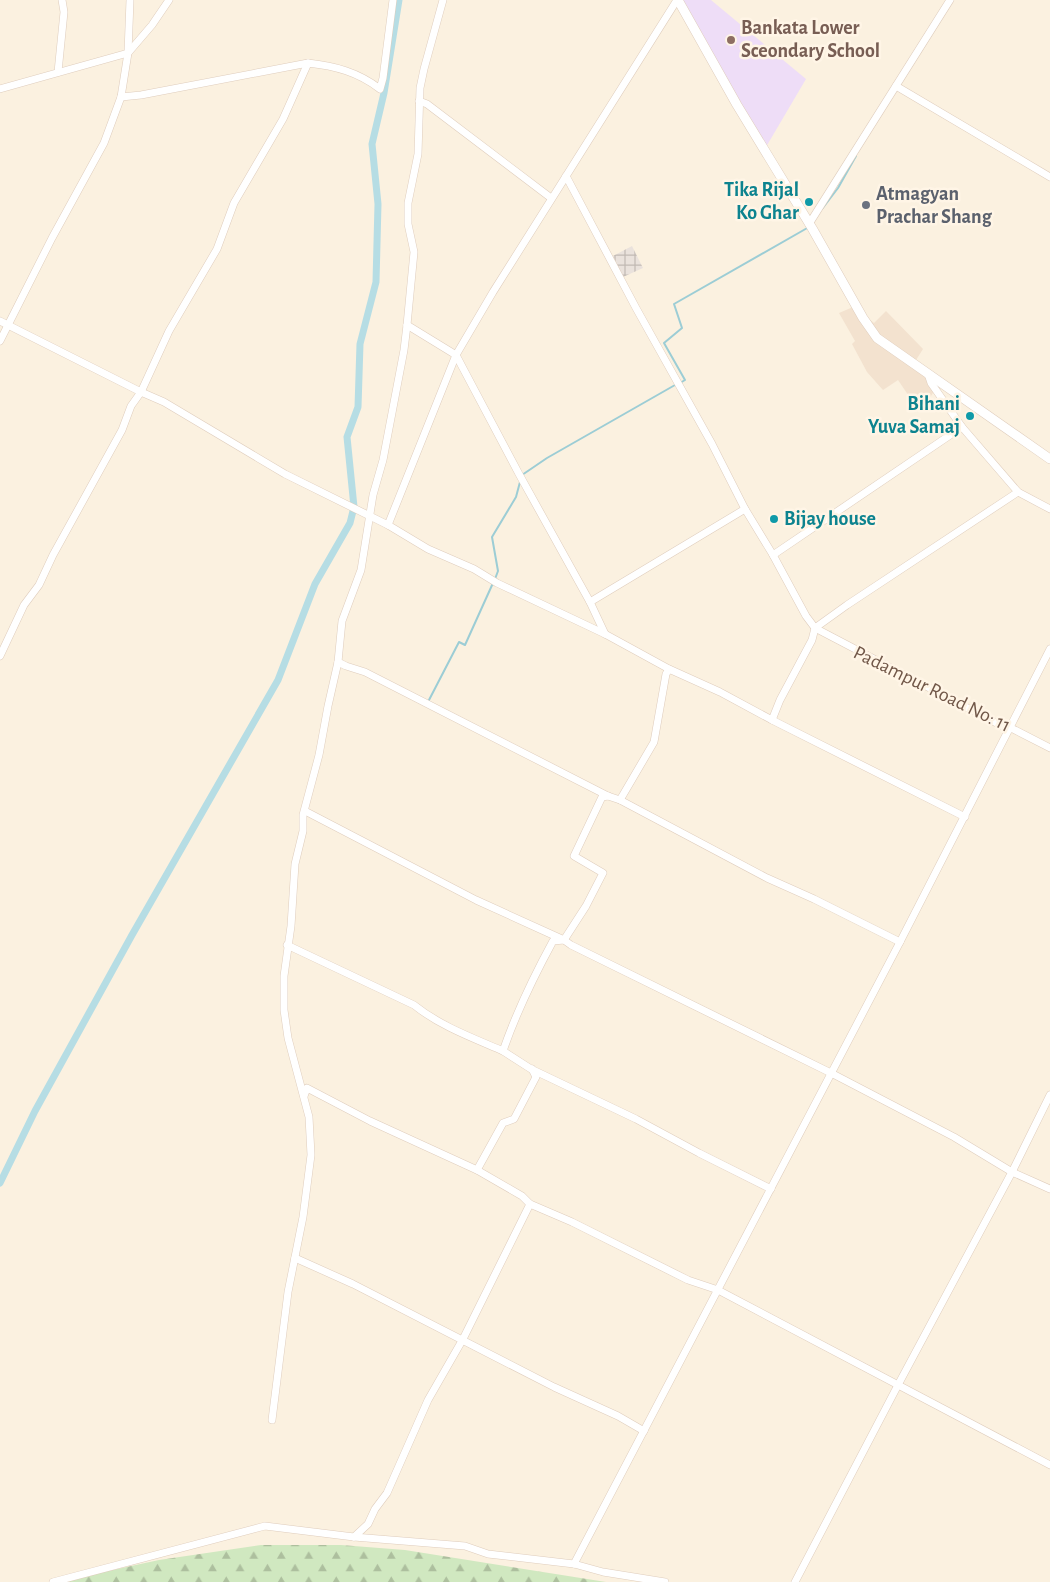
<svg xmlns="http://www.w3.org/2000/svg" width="1050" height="1582" font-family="'Alegreya Sans',sans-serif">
	<defs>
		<pattern id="industrial-grid" width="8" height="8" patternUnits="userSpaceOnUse" patternTransform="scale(1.25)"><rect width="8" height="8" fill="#eae2dc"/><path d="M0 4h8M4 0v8" fill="none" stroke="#c2bab4"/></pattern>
		<pattern id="forest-firs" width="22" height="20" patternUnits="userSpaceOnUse" patternTransform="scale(1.25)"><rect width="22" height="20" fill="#d0e8c0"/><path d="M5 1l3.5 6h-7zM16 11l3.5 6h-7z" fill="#adbf9e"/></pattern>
	</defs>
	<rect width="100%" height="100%" fill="#fbf1e0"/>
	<polygon fill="#f3e2cf" points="853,307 874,323 886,311 923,349 916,360 938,377 937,386 931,396 922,405 917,408 898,380 883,390 867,372 852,344 855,341 839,313"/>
	<polygon fill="url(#industrial-grid)" points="632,246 643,268 623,277 613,256"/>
	<polygon fill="#eeddf7" points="682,0 711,0 806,79 766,147"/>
	<polygon fill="url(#forest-firs)" points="261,1545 341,1545 405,1550 606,1582 57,1582 159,1560"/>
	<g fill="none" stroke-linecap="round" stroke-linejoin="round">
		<g stroke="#9ccdd5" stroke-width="2">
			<polyline points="822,209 838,188 856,156"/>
			<polyline points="680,383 685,380 664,343 682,328 674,304 809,227"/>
			<polyline points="522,475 547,458 675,385"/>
			<polyline points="495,579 498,571 492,537 516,497 520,482"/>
			<polyline points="429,700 459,642 465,645 493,583"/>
		</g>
		<polyline stroke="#b6dde4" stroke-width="7" points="0,1183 35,1111 132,935 278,680 315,584 350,523 354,507 347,437 358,407 360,344 376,282 378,204 372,144 384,93 399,0"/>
		<defs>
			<g id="minor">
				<polyline points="58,72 64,12 62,0"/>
				<polyline points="896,86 1050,177"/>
				<polyline points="0,89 128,53 130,0"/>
				<polyline points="121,97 141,95 308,63"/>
				<polyline points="419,101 427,104 551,198"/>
				<polyline points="566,176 636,308 712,444 745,509 773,555 806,616 815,628 1004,727 1013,729 1050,748"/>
				<polyline points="809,224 950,0"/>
				<path d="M0 321 141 392 169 331 217 249 234 203 283 119 308 63C335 66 358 72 380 89L383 78 393 0"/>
				<polyline points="407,325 456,355 519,474 590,602 605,634"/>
				<polyline points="0,341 52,238 104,143 121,97 128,53 152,25 169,0"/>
				<polyline points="928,374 931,383 962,427 1018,492 1050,509"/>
				<polyline points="388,525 428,549 474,569 497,583 605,634 669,669"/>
				<polyline points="773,555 962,427"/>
				<polyline points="590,602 745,509"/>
				<polyline points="0,656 24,605 39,585 53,555 122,430 131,406 141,392 164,402 285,474 388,525 456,355 493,292 677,0"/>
				<polyline points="338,662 346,666 365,672 608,796 620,800 654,742 666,674 669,669 720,692 772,720 780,700 812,640 815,628 847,605 1018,492"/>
				<polyline points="772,720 965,817"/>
				<path d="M608 796 602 797 574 856 603 873 586 906 564 940 553 941C534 976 516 1013 503 1051L531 1069 636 1119 699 1153 771 1189"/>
				<polyline points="620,800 767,878 814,899 900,942"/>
				<polyline points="305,811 476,900 564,940 571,945 831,1073 954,1137 1012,1172 1050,1189"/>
				<path d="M287 945 414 1005C440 1026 473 1038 503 1051"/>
				<polyline points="304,1096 307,1088 370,1121 477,1170 522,1196 530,1204 572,1222 688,1280 718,1290 1050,1465"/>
				<polyline points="477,1170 503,1123 514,1119 536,1077 532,1069"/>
				<polyline points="295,1258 353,1284 554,1387 618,1416 644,1431"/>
				<polyline points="272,1420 288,1292 303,1217 311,1155 309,1117 288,1038 284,1010 284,976 291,926 295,864 303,831 303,815 319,755 328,706 338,662 342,621 361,570 373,495 383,460 404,350 407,325 414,252 408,224 408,203 418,154 420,88 424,69 443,0"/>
				<polyline points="354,1537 368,1524 375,1509 387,1493 428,1400 463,1339 530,1204"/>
				<polyline points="574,1564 900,942 1050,649"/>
				<polyline points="53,1582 265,1526 354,1537 465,1546 488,1554 574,1564 603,1572 665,1582"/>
				<polyline points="795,1582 898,1385 1012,1172 1050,1095"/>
			</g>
			<polyline id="tertiary" points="678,0 737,105 812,228 863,318 877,338 1050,459"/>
		</defs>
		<use href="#minor" stroke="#dfcdbd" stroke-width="8"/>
		<use href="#tertiary" stroke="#dfcdbd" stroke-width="10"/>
		<use href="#minor" stroke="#fff" stroke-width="7"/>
		<use href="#tertiary" stroke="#fff" stroke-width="9"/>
	</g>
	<circle fill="#8d6e63" stroke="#fff5e6" stroke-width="2" cx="731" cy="40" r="5"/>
	<g fill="#0f9aa8" stroke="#fff5e6" stroke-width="2">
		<circle cx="809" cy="202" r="5"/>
		<circle cx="970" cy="416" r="5"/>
		<circle cx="774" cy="519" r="5"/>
	</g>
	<circle fill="#6b7280" stroke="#fff5e6" stroke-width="2" cx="866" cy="205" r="5"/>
	<g text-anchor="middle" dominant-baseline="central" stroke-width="5" stroke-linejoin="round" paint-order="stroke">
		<g font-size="20" font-weight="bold" fill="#785e54" stroke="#fff5e6" text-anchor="start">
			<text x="741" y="28">Bankata Lower<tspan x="741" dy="23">Sceondary School</tspan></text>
		</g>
		<g font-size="20" font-weight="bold" fill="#0d838f" stroke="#fff5e6" text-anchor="end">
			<text x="799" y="190">Tika Rijal<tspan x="799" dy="23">Ko Ghar</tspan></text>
			<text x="960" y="404">Bihani<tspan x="960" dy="23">Yuva Samaj</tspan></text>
			<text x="784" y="519" text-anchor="start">Bijay house</text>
		</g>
		<g font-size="20" font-weight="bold" fill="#5b616d" stroke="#fff5e6" text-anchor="start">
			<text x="876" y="194">Atmagyan<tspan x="876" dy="23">Prachar Shang</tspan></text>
		</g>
		<g font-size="20" fill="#715748" stroke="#fff5e6">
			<text transform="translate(932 689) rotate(26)">Padampur Road No: 11</text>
		</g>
	</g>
</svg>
